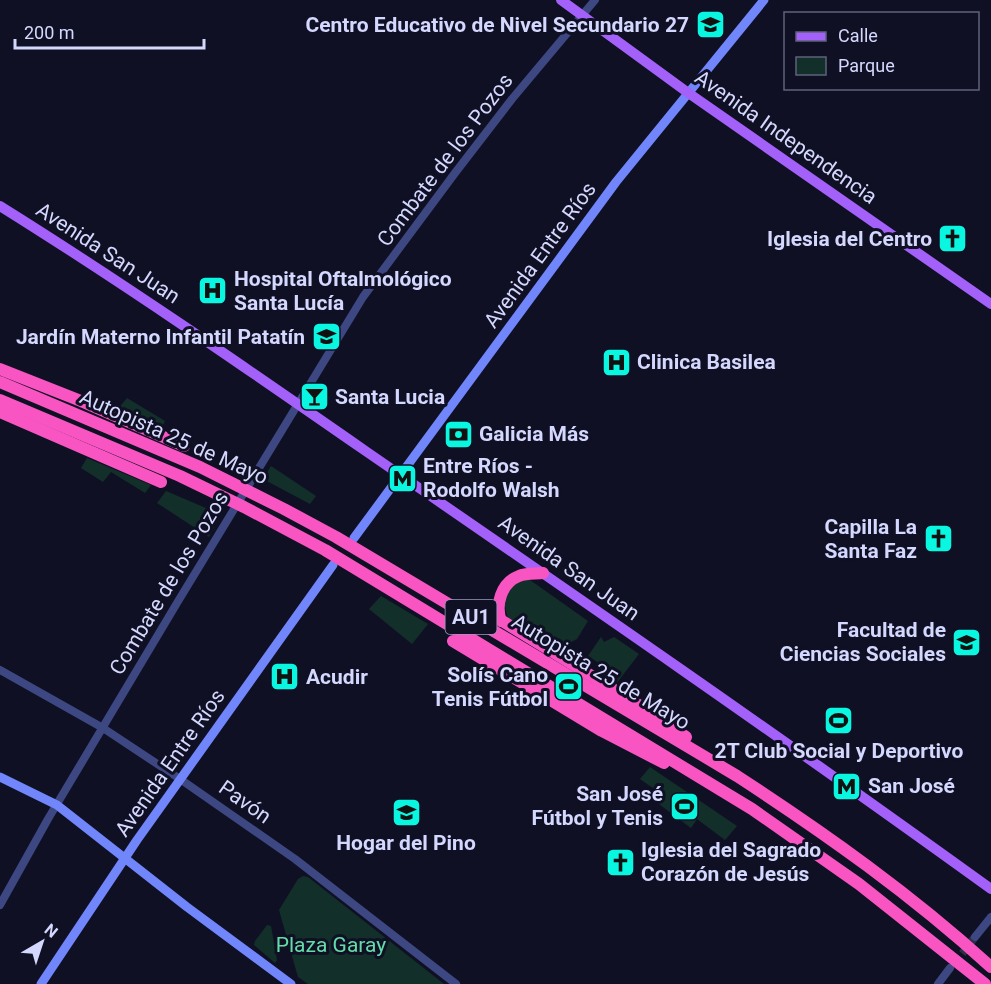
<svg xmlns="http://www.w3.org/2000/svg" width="991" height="984" font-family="Roboto,sans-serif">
	<rect width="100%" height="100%" fill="#101025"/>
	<g fill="#132f29">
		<polygon points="127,398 165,421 161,429 118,409"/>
		<polygon points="87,458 151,485 145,493 111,472 103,482 81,468"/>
		<polygon points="271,466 316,496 310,504 263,479"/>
		<polygon points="166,491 220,514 209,537 157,503"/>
		<polygon points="516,579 530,580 588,621 577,639 571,642 567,654 508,619 503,598"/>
		<polygon points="381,596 428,624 412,644 369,609"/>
		<polygon points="601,637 604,642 614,637 639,654 616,684 597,671 602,665 588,656"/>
		<polygon points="650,767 737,826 725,840 697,819 691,828 655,801 660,793 640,779"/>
		<polygon points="303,876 308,877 444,984 308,984 298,977 279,910 298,879"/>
		<polygon points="267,925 271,926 277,960 275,963 254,945 255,941"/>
	</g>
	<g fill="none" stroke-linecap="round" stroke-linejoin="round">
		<polyline stroke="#2e2e46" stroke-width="8" stroke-dasharray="8 4" stroke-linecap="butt" points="955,963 975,937"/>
		<g stroke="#3d4782" stroke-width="8">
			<polyline points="0,670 103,728 180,779 295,859 456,984"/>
			<polyline points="0,905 48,819 177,603 363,297 455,173 512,99 595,0"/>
			<polyline points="975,937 991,917"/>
			<polyline points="938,984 950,968"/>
		</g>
		<g stroke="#7086fa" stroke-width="9">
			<polyline points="354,538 616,182 764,0"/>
			<polyline points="0,777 57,805 187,907 291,984"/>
			<polyline points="41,984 137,840 333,565"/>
		</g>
		<g stroke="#a461f9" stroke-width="10">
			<polyline points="561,0 687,92 991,304"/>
			<path d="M0 206C125 284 246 368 367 452 576 596 785 740 991 889"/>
		</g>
		<g stroke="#f955c2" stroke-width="12">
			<polyline points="0,369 81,401 184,446"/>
			<path d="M0 382 200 467 284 509 336 537 737 776C826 834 912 895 991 967"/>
			<polyline points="0,400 180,476 244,507 325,550 752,809 859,884 985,984"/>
			<polyline points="0,412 161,482"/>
			<polyline points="478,606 647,710 686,737"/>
			<path d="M501 621C495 605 501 583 519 576 526 573 535 574 543 573"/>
			<polyline points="453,641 602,731 664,763"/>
		</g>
	</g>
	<defs>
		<symbol id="school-square" viewBox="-11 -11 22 22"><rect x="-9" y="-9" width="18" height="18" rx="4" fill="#09f6e1" stroke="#101025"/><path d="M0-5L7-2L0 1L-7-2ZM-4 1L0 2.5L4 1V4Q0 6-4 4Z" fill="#111"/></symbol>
		<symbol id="church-square" viewBox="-11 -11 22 22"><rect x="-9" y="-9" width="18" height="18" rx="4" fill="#09f6e1" stroke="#101025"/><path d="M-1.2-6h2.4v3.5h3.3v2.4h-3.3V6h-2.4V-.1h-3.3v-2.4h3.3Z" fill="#111"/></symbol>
		<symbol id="hospital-square" viewBox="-11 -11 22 22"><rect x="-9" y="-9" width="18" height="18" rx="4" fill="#09f6e1" stroke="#101025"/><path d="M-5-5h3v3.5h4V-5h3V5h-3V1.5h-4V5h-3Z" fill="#111"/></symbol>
		<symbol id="bar-square" viewBox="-11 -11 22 22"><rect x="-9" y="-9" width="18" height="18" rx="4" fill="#09f6e1" stroke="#101025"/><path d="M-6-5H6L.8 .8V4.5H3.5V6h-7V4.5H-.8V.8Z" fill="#111"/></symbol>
		<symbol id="bank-square" viewBox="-11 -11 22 22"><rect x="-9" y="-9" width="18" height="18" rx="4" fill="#09f6e1" stroke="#101025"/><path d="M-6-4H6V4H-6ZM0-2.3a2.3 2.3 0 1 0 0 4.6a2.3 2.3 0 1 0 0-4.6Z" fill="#111"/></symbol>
		<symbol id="metro-square" viewBox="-11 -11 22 22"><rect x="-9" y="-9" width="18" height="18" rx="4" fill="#09f6e1" stroke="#101025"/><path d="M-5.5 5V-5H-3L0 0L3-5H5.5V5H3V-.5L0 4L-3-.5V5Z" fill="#111"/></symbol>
		<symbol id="university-square" viewBox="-11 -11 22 22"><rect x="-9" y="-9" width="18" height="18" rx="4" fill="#09f6e1" stroke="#101025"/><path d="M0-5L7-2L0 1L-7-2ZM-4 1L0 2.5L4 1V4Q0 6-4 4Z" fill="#111"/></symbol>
		<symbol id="stadium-square" viewBox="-11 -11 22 22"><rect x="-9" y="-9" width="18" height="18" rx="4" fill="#09f6e1" stroke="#101025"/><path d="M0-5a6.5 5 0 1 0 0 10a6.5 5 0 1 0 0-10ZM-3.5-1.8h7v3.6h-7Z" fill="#111"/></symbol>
	</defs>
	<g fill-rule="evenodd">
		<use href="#school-square" x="694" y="8" width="33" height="33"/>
		<use href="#church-square" x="936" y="222" width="33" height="33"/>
		<use href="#hospital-square" x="196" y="274" width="33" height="33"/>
		<use href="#school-square" x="310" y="320" width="33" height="33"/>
		<use href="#hospital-square" x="600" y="346" width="33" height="33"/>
		<use href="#bar-square" x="298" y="380" width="33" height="33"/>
		<use href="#bank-square" x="442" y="418" width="33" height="33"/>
		<use href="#metro-square" x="386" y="462" width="33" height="33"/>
		<use href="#church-square" x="922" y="522" width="33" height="33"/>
		<use href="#university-square" x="950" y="626" width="33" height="33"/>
		<use href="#hospital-square" x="268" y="660" width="33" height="33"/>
		<use href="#stadium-square" x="552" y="670" width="33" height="33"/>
		<use href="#stadium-square" x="822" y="704" width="33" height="33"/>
		<use href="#metro-square" x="830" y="770" width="33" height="33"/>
		<use href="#stadium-square" x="668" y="790" width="33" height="33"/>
		<use href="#school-square" x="390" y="796" width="33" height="33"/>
		<use href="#church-square" x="604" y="846" width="33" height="33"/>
	</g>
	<g text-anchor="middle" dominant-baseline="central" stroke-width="6" stroke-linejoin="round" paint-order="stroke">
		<rect fill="#101025" stroke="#9a9cbd" stroke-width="1.5" x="445.5" y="600" width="51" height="34" rx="4.5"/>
		<g font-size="20" font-weight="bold" fill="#d5d8fe">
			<text x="471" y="617">AU1</text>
		</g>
		<g font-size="21" font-weight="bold" fill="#d5d8fe" stroke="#101025" text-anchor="start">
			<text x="689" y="25" text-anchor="end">Centro Educativo de Nivel Secundario 27</text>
			<text x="932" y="239" text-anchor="end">Iglesia del Centro</text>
			<text x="234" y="279">Hospital Oftalmológico<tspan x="234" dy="24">Santa Lucía</tspan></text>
			<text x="305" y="337" text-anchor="end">Jardín Materno Infantil Patatín</text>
			<text x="637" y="362">Clinica Basilea</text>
			<text x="335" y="397">Santa Lucia</text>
			<text x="479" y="434">Galicia Más</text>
			<text x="423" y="466">Entre Ríos -<tspan x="423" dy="24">Rodolfo Walsh</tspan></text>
			<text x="917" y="527" text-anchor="end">Capilla La<tspan x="917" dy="24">Santa Faz</tspan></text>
			<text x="946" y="630" text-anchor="end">Facultad de<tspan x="946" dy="24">Ciencias Sociales</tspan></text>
			<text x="548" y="675" text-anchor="end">Solís Cano<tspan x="548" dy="24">Tenis Fútbol</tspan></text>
			<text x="306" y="677">Acudir</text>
			<text x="839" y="751" text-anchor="middle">2T Club Social y Deportivo</text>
			<text x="868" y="786">San José</text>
			<text x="663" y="794" text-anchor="end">San José<tspan x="663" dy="24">Fútbol y Tenis</tspan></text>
			<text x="406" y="843" text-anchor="middle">Hogar del Pino</text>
			<text x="641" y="850">Iglesia del Sagrado<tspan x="641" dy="24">Corazón de Jesús</tspan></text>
		</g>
		<g font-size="21" fill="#d5d8fe" stroke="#101025">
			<text transform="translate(786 137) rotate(35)">Avenida Independencia</text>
			<text transform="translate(445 160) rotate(-53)">Combate de los Pozos</text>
			<text transform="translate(108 253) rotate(33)">Avenida San Juan</text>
			<text transform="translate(540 255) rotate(-54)">Avenida Entre Ríos</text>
			<text transform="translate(174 437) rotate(24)">Autopista 25 de Mayo</text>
			<text transform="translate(569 568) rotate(35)">Avenida San Juan</text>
			<text transform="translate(169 583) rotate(-59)">Combate de los Pozos</text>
			<text transform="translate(601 672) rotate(31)">Autopista 25 de Mayo</text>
			<text transform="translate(170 763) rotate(-55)">Avenida Entre Ríos</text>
			<text transform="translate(245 802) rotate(35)">Pavón</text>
		</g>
		<g font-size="21" fill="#63dca7" stroke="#101025">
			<text x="331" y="945">Plaza Garay</text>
		</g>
	</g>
	<rect x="784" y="12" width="195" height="78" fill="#101025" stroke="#5f607c" stroke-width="1.5"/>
	<rect x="796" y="32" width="30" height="9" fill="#a461f9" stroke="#5f607c" stroke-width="1.5"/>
	<text x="838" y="42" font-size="18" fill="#d5d8fe">Calle</text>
	<rect x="796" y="57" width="30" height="18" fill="#132f29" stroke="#5f607c" stroke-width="1.5"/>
	<text x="838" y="72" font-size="18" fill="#d5d8fe">Parque</text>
	<g transform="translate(42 942) rotate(39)" stroke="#101025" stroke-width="4.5" paint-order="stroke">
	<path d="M0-4.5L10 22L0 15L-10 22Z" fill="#d5d8fe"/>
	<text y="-9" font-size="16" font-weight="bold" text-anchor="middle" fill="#d5d8fe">N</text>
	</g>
	<path d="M15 39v9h189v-9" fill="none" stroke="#d5d8fe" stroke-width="3"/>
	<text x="24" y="39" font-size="18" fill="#d5d8fe" stroke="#101025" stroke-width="4.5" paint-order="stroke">200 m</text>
</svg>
